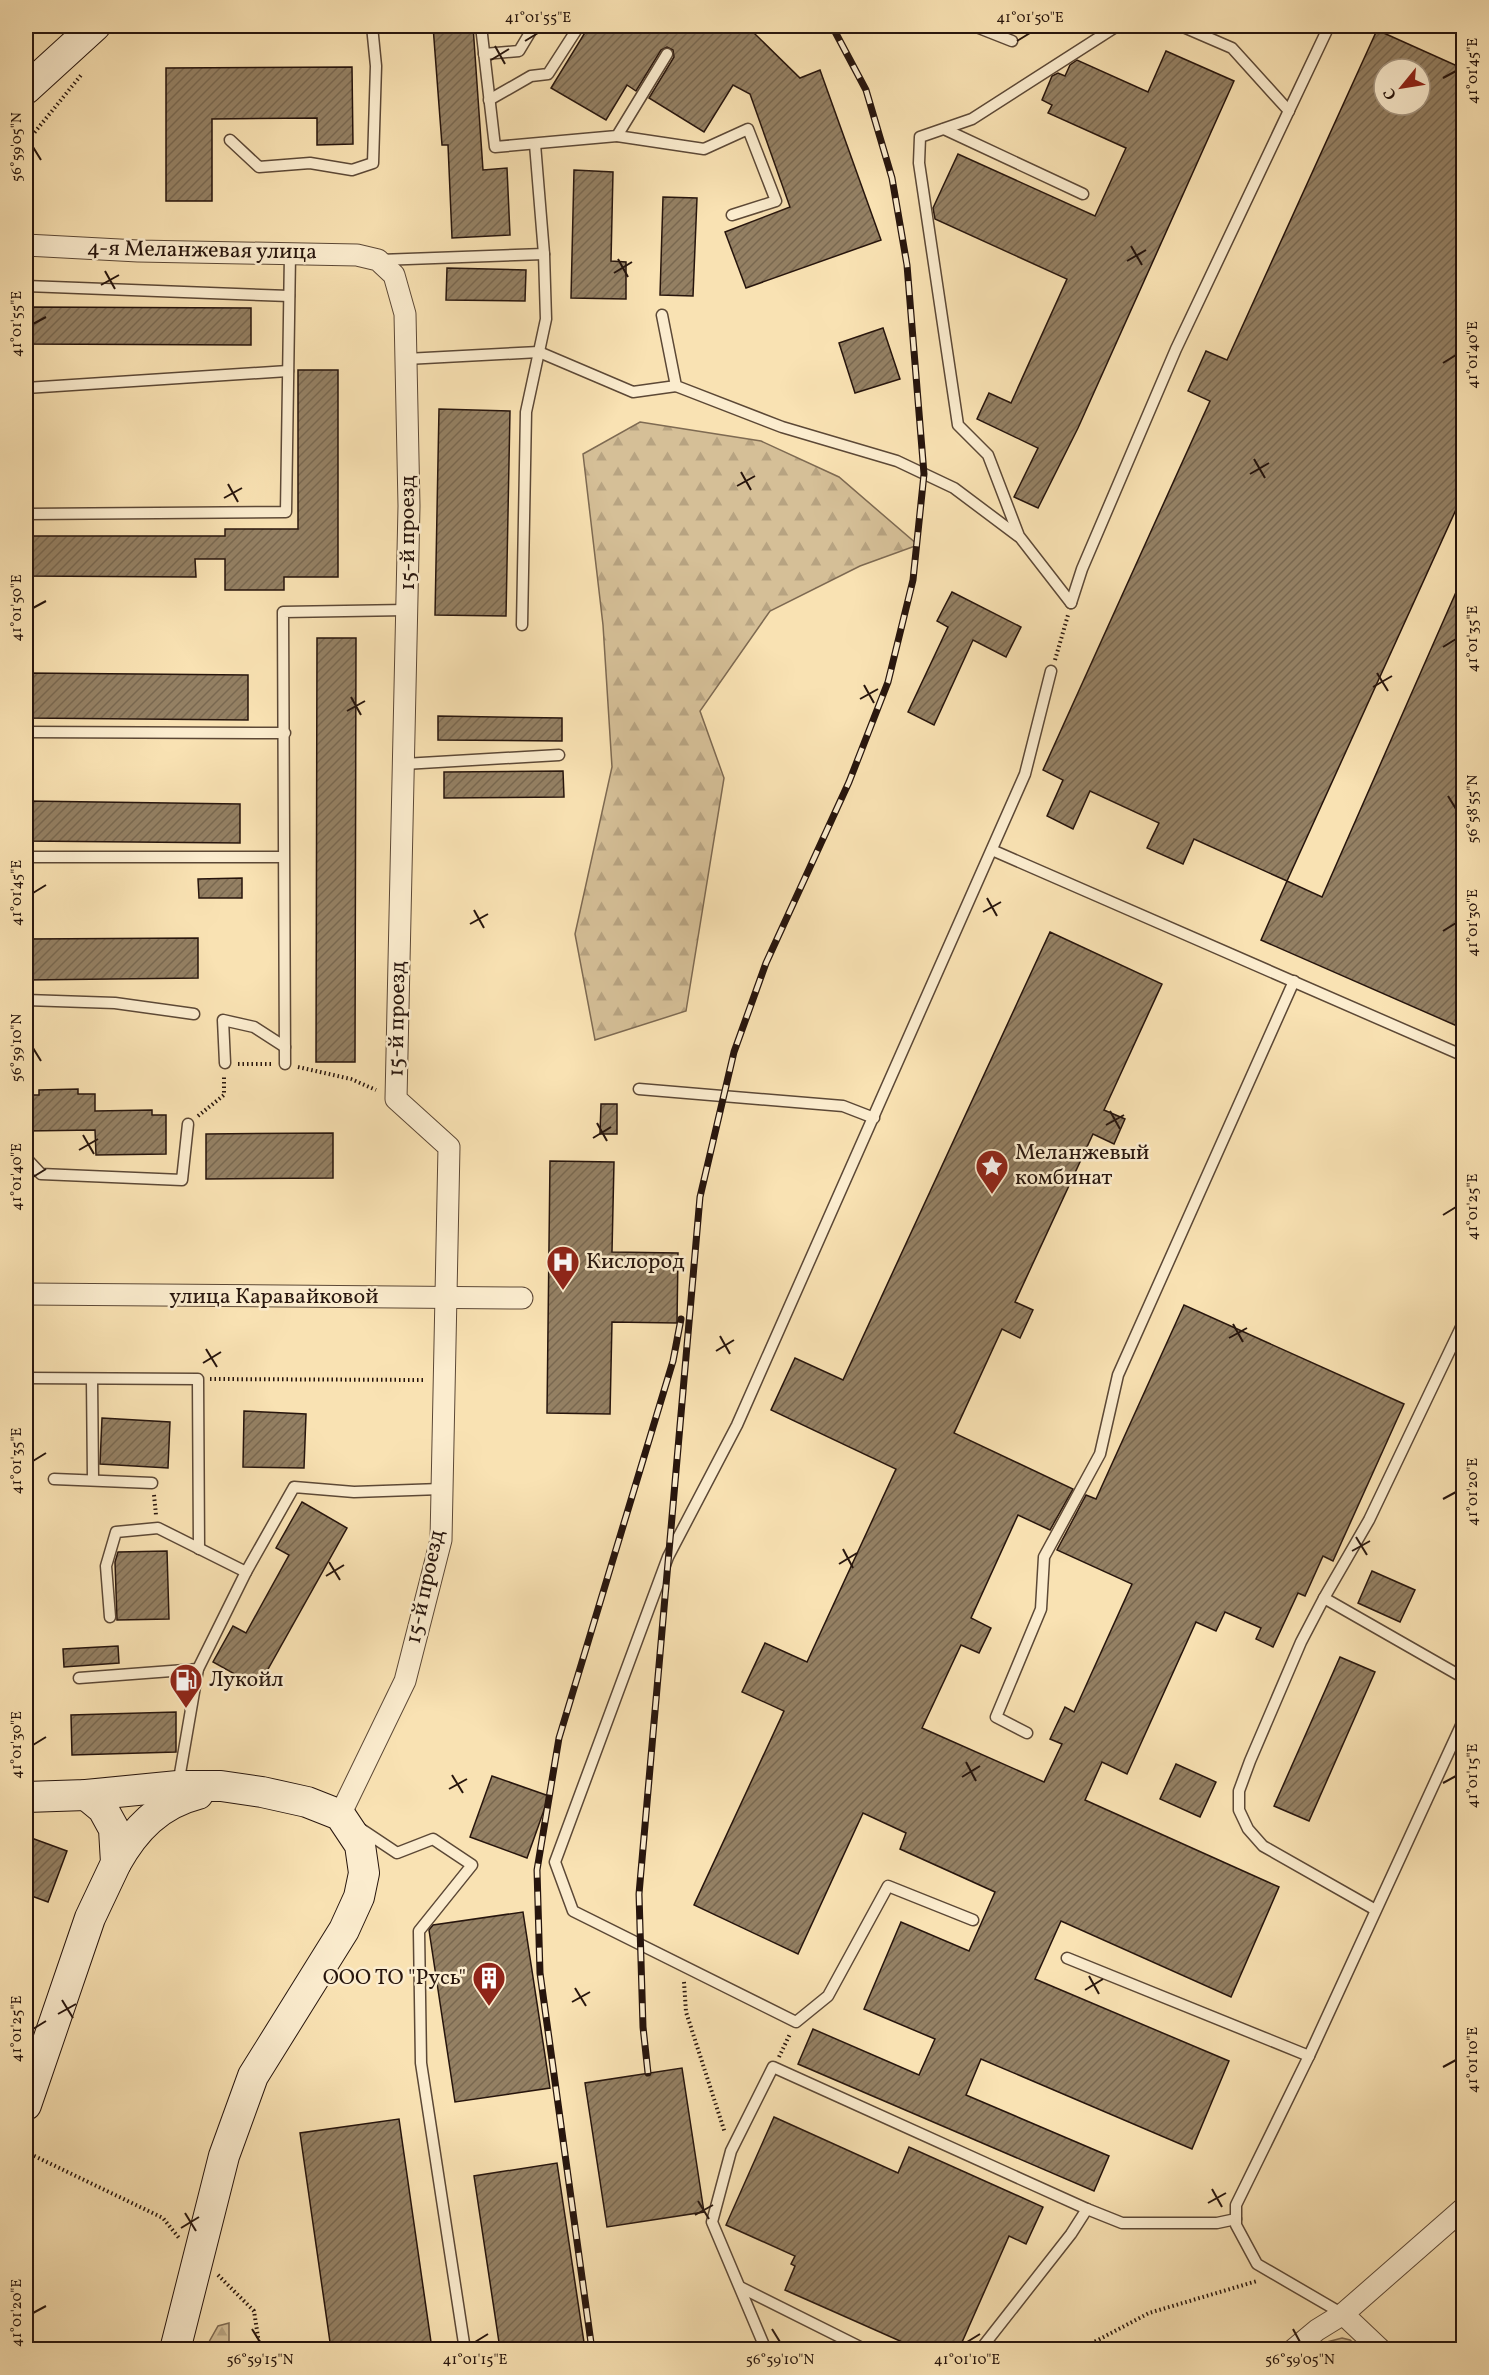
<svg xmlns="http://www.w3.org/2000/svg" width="1489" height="2375" font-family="Vollkorn,serif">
	<defs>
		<pattern id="forest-firs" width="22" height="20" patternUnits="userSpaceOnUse" patternTransform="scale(1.5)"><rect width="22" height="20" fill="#d5bf97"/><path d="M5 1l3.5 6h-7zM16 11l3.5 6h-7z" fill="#b7a381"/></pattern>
		<pattern id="building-hatch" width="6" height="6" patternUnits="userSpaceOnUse" patternTransform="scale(1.5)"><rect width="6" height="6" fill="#948063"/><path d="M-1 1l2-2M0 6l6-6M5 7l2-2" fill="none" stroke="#796850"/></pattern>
	</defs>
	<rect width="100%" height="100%" fill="#f9e2b3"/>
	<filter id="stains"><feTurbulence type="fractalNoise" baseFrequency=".00333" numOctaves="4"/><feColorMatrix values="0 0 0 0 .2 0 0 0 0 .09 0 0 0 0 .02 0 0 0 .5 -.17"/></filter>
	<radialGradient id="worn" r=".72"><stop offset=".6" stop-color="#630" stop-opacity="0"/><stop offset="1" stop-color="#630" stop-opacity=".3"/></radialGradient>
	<polygon fill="#d5bf97" stroke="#7e6a52" stroke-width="1.5" points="1342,2338 1350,2340 1360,2349 1321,2349 1327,2342"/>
	<g fill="url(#forest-firs)" stroke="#7e6a52" stroke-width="1.5">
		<polygon points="640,422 761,441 839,477 918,545 860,566 770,611 700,711 724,778 686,1011 595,1040 575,934 612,767 603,625 583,454"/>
		<polygon points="229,2323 229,2349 205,2349 218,2326"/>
	</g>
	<g fill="url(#building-hatch)" stroke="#27150d" stroke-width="1.5" fill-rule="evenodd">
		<polygon points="433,26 473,26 483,170 507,168 510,235 452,238 448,145 442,145"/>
		<polygon points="589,26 741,26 754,33 800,78 820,70 881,240 746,288 725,232 790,207 750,94 733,85 704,132 649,98 674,57 673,50 667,47 661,50 636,91 627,85 606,120 551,88"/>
		<path d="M1377 30 1464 69V492L1287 881 1194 839 1183 864 1147 848 1159 823 1090 791 1073 829 1047 816 1063 780 1043 770 1210 401 1188 391 1206 351 1227 360ZM1384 69H1420V105H1384Z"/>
		<polygon points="1166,51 1234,81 1078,428 1038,508 1014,497 1038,448 977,419 989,393 1011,403 1067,279 935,219 933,208 958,154 1095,216 1126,148 1048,113 1052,105 1042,100 1052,76 1058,73 1065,76 1070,65 1077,60 1148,92"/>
		<polygon points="352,67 353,144 317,145 317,118 212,119 212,201 166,201 166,68"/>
		<polygon points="574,170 613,172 611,261 626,262 626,299 571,298"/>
		<polygon points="663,197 697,198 693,296 660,295"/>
		<polygon points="447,268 526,270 525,301 446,300"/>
		<polygon points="26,307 251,308 251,345 26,344"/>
		<polygon points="883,328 900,379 855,393 839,343"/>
		<polygon points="298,370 338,370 338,577 284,577 284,590 225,590 225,559 195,559 196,577 26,576 26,536 225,536 225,529 298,529"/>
		<polygon points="439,409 510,411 506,616 435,615"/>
		<polygon points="1464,574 1464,1029 1261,940 1287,881 1322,897"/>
		<polygon points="952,592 1021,627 1006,657 973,640 934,725 908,712 948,627 937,621"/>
		<polygon points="317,638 356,638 355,1062 316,1062"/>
		<polygon points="26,673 248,675 248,720 26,718"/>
		<polygon points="438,716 562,718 562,741 438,740"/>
		<polygon points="563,771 564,797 444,798 444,772"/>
		<polygon points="26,801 240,804 240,843 26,841"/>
		<polygon points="242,878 242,898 199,898 198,879"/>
		<polygon points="1050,932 1162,984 1104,1110 1125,1119 1114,1144 1093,1134 1015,1302 1033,1310 1020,1338 1002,1329 954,1433 1073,1489 1050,1530 1018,1515 971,1618 991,1628 979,1653 961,1645 922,1728 1044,1782 1062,1744 1050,1739 1065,1707 1074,1712 1132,1584 1057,1550 1086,1495 1096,1499 1184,1305 1404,1404 1333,1561 1323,1556 1305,1596 1298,1593 1273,1647 1256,1639 1261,1628 1225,1612 1216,1631 1196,1622 1127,1774 1102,1762 1085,1800 1279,1887 1231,1997 1061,1921 1035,1979 1229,2061 1192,2149 981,2059 966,2095 1109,2156 1094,2191 798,2064 813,2029 919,2075 935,2039 864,2009 901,1922 969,1951 995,1892 900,1849 906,1833 863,1813 798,1954 694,1905 784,1711 742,1692 765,1643 807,1662 896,1469 771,1410 795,1358 843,1380"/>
		<polygon points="198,938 198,978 26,980 26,939"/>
		<polygon points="78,1089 78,1094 95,1094 95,1111 152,1110 152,1115 166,1115 166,1154 96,1155 95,1130 26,1131 26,1095 39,1095 39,1090"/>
		<polygon points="601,1104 617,1104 617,1134 600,1134"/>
		<polygon points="333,1133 333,1178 206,1179 206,1134"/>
		<polygon points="550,1161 614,1162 612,1252 678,1253 677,1323 612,1322 610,1414 547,1413"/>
		<polygon points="244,1411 306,1414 304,1468 243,1467"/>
		<polygon points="102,1418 170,1422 168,1468 100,1464"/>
		<polygon points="302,1502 347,1528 258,1687 213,1662 233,1626 246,1633 289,1555 276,1548"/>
		<polygon points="167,1551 169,1619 117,1620 115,1562 118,1552"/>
		<polygon points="1372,1571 1415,1590 1400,1622 1358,1603"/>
		<polygon points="118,1646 119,1663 64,1667 63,1649"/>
		<polygon points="1340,1657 1375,1672 1309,1821 1274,1806"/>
		<polygon points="176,1712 176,1752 72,1755 71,1715"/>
		<polygon points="1176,1764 1216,1782 1200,1817 1160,1799"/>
		<polygon points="492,1776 549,1796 527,1858 470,1837"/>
		<polygon points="26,1836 67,1851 48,1902 26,1894"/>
		<polygon points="523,1912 550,2088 455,2102 429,1930 433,1925"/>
		<polygon points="682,2068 704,2212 607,2227 585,2083"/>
		<polygon points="774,2117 898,2173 909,2147 1043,2207 1026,2244 1009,2236 959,2349 918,2349 785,2290 795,2266 791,2264 795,2256 726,2225"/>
		<polygon points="399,2119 432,2349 331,2349 300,2133"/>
		<polygon points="557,2163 585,2349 500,2349 474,2176"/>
	</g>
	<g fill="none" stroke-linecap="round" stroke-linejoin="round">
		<defs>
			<g id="lane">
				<polyline points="481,26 495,147 617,136 667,54"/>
				<polyline points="974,26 1012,41"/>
				<polyline points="1181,26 1232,48 1289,111"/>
				<polyline points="484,54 519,51 534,26"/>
				<polyline points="489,100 531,76 548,74 579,26"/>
				<polyline points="944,129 1083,194"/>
				<polyline points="617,136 704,149 748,129 776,201 732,215"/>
				<polyline points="230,140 259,167 310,163 352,170 373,163 376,66 372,26"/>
				<polyline points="380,260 544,254 535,144"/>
				<polyline points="26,286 289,296"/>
				<polyline points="662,315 676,386 782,427 897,461 954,488 1018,536"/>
				<polyline points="406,359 539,352 633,392 676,386"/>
				<polyline points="26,388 288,371"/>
				<polyline points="26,514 286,512 290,254"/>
				<polyline points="1071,603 1019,536 988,455 958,425 919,163 920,137 972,119 1117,26"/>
				<polyline points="1071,603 1082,569 1176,349 1329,26"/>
				<polyline points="522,625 526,412 546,319 544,254"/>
				<polyline points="26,732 285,733"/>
				<polyline points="404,764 559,755"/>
				<polyline points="992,850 1464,1056"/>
				<polyline points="26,857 282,857"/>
				<polyline points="26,1000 115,1003 194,1014"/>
				<polyline points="225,1063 223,1020 254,1027 285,1047"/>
				<polyline points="285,1064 283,612 407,610"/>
				<polyline points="639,1089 843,1106 874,1118"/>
				<polyline points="26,1158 41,1174 182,1180 188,1124"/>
				<polyline points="26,1378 198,1379 199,1549"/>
				<polyline points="92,1379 93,1479"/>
				<polyline points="54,1479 152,1483"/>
				<polyline points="1324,1598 1369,1520 1464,1321"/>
				<polyline points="110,1617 106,1566 116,1532 158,1528 246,1572"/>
				<polyline points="79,1678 198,1669"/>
				<polyline points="1027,1733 996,1717 1041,1609 1044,1557 1100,1454 1118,1375 1294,981"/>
				<polyline points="178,1785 198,1669 246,1572 294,1487 354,1492 441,1489"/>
				<polyline points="361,1829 397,1853 433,1839 472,1865 419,1931 421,2063 465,2350"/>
				<polyline points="1374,1909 1263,1846 1248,1829 1239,1810 1239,1791 1250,1761 1301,1642 1324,1598 1464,1678"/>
				<polyline points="973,1920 888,1886 828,1996 796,2022 573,1911 555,1862 668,1557 737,1425 1025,774 1051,671"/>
				<polyline points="1067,1958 1309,2056"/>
				<polyline points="1087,2209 1122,2223 1217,2223 1236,2219"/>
				<polyline points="740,2287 866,2350"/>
				<polyline points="1343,2314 1257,2264 1236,2225 1236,2205 1309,2056 1464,1719"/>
				<polyline points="766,2350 712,2222 731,2151 773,2067 1087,2209 1071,2234 980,2350"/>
			</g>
			<g id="street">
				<polyline points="26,245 138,251 357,255 378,260 394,275 405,314 409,506 396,1099 449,1147 441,1540 405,1681 340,1815"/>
				<polyline points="26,1294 522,1298"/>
				<polyline points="1343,2314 1381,2350"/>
				<polyline points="1293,2350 1317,2330 1343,2314 1464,2208"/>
			</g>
			<g id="secondary">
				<polyline points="26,89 95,26"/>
				<polyline points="26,1797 86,1795 178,1786 221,1786 262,1792 307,1802 340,1815 360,1845 364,1873 359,1897 344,1930 253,2076 224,2156 175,2350"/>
				<path d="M116 1863C135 1829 159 1804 198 1794"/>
				<polyline points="26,2105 90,1918 116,1863 114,1829 103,1809 86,1795"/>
			</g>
		</defs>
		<use href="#lane" stroke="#5c4836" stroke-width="13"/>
		<use href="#street" stroke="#5c4836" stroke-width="23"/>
		<use href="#secondary" stroke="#27150d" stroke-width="32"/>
		<g stroke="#27150d" stroke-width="4" stroke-dasharray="1.5 3" stroke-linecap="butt">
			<polyline points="26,143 82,74"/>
			<polyline points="1055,660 1068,615"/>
			<polyline points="238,1064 272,1064"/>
			<polyline points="298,1067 351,1079 376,1090"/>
			<polyline points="198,1116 224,1095 224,1076"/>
			<polyline points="210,1379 425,1380"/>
			<polyline points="154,1495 156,1515"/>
			<polyline points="684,1982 686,2012 725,2133"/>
			<polyline points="779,2057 790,2034"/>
			<polyline points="26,2152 163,2218 179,2238"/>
			<polyline points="218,2275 254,2311 260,2350"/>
			<polyline points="1079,2350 1149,2313 1257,2281"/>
		</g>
		<use href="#lane" stroke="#fbecce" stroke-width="10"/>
		<use href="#street" stroke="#fbecce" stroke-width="21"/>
		<use href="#secondary" stroke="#fbecce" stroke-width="30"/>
		<defs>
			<g id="rail">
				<polyline points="648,2073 643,2027 639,1894 700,1197 734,1052 766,963 849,782 888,682 913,580 924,474 907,265 892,178 866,90 832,26"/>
				<polyline points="592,2350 540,1973 537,1870 559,1738 673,1361 681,1319"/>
			</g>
		</defs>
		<use href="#rail" stroke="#27150d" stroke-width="7"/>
		<use href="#rail" stroke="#fbecce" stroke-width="4.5" stroke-dasharray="14" stroke-linecap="butt"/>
	</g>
	<path fill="none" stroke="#27150d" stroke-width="2" d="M525 41 538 33M1017 41 1030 33M495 46 505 64M491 60 509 49M1443 78 1456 71M33 147 41 160M1131 246 1142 265M618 259 628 277M1127 261 1146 250M105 271 115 289M614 273 632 262M101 285 119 275M33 324 46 317M1443 363 1456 355M1254 459 1265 478M741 472 751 490M1250 474 1269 463M228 484 238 502M737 486 755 476M224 498 242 488M33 608 46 601M1443 647 1456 639M1377 673 1388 691M864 685 874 703M1373 687 1392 676M351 697 361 715M860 699 878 689M347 711 365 701M1448 796 1456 809M33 893 46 885M987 898 997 916M474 910 484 928M983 912 1001 902M470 924 488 914M1443 931 1456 923M33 1048 41 1061M1110 1111 1120 1129M597 1123 607 1141M1106 1125 1124 1115M83 1135 94 1154M593 1138 611 1127M79 1150 98 1139M33 1177 46 1169M1443 1215 1456 1207M1233 1324 1243 1342M720 1336 730 1354M1229 1338 1247 1328M206 1349 217 1367M716 1351 734 1340M203 1363 221 1352M33 1461 46 1453M1443 1499 1456 1492M1356 1537 1367 1555M843 1549 853 1568M1352 1551 1370 1541M329 1562 340 1580M839 1564 857 1553M326 1576 344 1565M33 1745 46 1737M966 1762 976 1781M452 1775 463 1793M962 1777 980 1766M1443 1783 1456 1776M449 1789 467 1779M1089 1976 1099 1994M575 1988 586 2006M1085 1990 1103 1979M62 2000 73 2018M572 2002 590 1992M58 2014 76 2004M33 2029 46 2021M1443 2067 1456 2060M1212 2189 1222 2207M698 2201 709 2219M1208 2203 1226 2193M185 2213 196 2231M695 2215 713 2205M181 2228 199 2217M33 2313 46 2306M252 2329 260 2342M772 2329 780 2342M1293 2329 1300 2342M475 2342 488 2334M967 2342 980 2334"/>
	<defs>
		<symbol id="sight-pin" viewBox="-11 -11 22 30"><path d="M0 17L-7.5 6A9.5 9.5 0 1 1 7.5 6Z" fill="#8f2418" stroke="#fbecce"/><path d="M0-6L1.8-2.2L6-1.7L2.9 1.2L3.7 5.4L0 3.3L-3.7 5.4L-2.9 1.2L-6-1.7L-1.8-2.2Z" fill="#fff"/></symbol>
		<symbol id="hospital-pin" viewBox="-11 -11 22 30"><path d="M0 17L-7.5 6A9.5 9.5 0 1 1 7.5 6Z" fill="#8f2418" stroke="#fbecce"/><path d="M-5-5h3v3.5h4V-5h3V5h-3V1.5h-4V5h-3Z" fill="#fff"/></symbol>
		<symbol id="fuel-pin" viewBox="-11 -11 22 30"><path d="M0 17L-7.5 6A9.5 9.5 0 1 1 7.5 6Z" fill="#8f2418" stroke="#fbecce"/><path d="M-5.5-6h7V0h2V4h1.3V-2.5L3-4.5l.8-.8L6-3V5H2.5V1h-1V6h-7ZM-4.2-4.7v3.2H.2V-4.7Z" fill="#fff"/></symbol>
		<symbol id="building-pin" viewBox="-11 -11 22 30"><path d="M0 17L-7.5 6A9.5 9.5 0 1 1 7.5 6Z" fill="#8f2418" stroke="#fbecce"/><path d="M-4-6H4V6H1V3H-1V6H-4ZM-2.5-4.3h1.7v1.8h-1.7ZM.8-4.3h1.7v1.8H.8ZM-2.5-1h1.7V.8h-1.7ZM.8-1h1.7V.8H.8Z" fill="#fff"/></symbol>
	</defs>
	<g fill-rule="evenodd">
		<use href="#sight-pin" x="973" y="1147" width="38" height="52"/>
		<use href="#hospital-pin" x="544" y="1243" width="38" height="52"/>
		<use href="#fuel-pin" x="167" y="1661" width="38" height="52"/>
		<use href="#building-pin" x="470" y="1959" width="38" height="52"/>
	</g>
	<g text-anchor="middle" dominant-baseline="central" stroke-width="5" stroke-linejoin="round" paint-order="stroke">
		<g font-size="22" fill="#27150d" stroke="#fbecce">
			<text transform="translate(202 251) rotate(1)">4-я Меланжевая улица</text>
			<text transform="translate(408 533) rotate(-90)">15-й проезд</text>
			<text transform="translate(398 1019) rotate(-89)">15-й проезд</text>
			<text x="274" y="1297">улица Каравайковой</text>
			<text transform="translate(426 1587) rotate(-78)">15-й проезд</text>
		</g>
		<g font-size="22" fill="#27150d" stroke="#fbecce" text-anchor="start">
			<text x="1015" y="1153">Меланжевый<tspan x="1015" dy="25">комбинат</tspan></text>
			<text x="586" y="1262">Кислород</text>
			<text x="209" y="1680">Лукойл</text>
			<text x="466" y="1978" text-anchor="end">ООО ТО "Русь"</text>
		</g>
	</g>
	<rect width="1489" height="2375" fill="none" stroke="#f9e2b3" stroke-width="66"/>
	<g transform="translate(1402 87) rotate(240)"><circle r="28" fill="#fbecce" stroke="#a69681" stroke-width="1.5"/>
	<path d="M0-4.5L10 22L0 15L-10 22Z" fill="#8f2418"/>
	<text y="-9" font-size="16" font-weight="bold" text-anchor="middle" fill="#27150d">С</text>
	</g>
	<rect x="33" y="33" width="1423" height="2309" fill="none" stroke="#27150d" stroke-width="2"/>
	<g font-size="15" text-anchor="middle" fill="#27150d">
		<text x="538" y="22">41°01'55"E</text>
		<text x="1030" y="22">41°01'50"E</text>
		<text transform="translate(1472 71) rotate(-90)" y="5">41°01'45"E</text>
		<text transform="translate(16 147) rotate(-90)" y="5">56°59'05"N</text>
		<text transform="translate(16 324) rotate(-90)" y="5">41°01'55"E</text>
		<text transform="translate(1472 355) rotate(-90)" y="5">41°01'40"E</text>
		<text transform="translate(16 608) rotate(-90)" y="5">41°01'50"E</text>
		<text transform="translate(1472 639) rotate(-90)" y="5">41°01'35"E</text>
		<text transform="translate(1472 809) rotate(-90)" y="5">56°58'55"N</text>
		<text transform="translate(16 893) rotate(-90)" y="5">41°01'45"E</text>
		<text transform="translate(1472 923) rotate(-90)" y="5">41°01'30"E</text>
		<text transform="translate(16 1048) rotate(-90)" y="5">56°59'10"N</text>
		<text transform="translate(16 1177) rotate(-90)" y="5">41°01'40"E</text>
		<text transform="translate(1472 1207) rotate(-90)" y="5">41°01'25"E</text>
		<text transform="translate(16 1461) rotate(-90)" y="5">41°01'35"E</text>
		<text transform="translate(1472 1492) rotate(-90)" y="5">41°01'20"E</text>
		<text transform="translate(16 1745) rotate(-90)" y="5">41°01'30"E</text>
		<text transform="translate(1472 1776) rotate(-90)" y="5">41°01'15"E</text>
		<text transform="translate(16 2029) rotate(-90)" y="5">41°01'25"E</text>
		<text transform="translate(1472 2060) rotate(-90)" y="5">41°01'10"E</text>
		<text transform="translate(16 2313) rotate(-90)" y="5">41°01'20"E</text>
		<text x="260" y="2364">56°59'15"N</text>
		<text x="475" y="2364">41°01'15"E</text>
		<text x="780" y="2364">56°59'10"N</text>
		<text x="967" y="2364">41°01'10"E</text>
		<text x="1300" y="2364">56°59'05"N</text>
	</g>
	<rect width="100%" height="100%" filter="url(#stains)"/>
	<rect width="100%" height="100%" fill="url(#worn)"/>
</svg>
